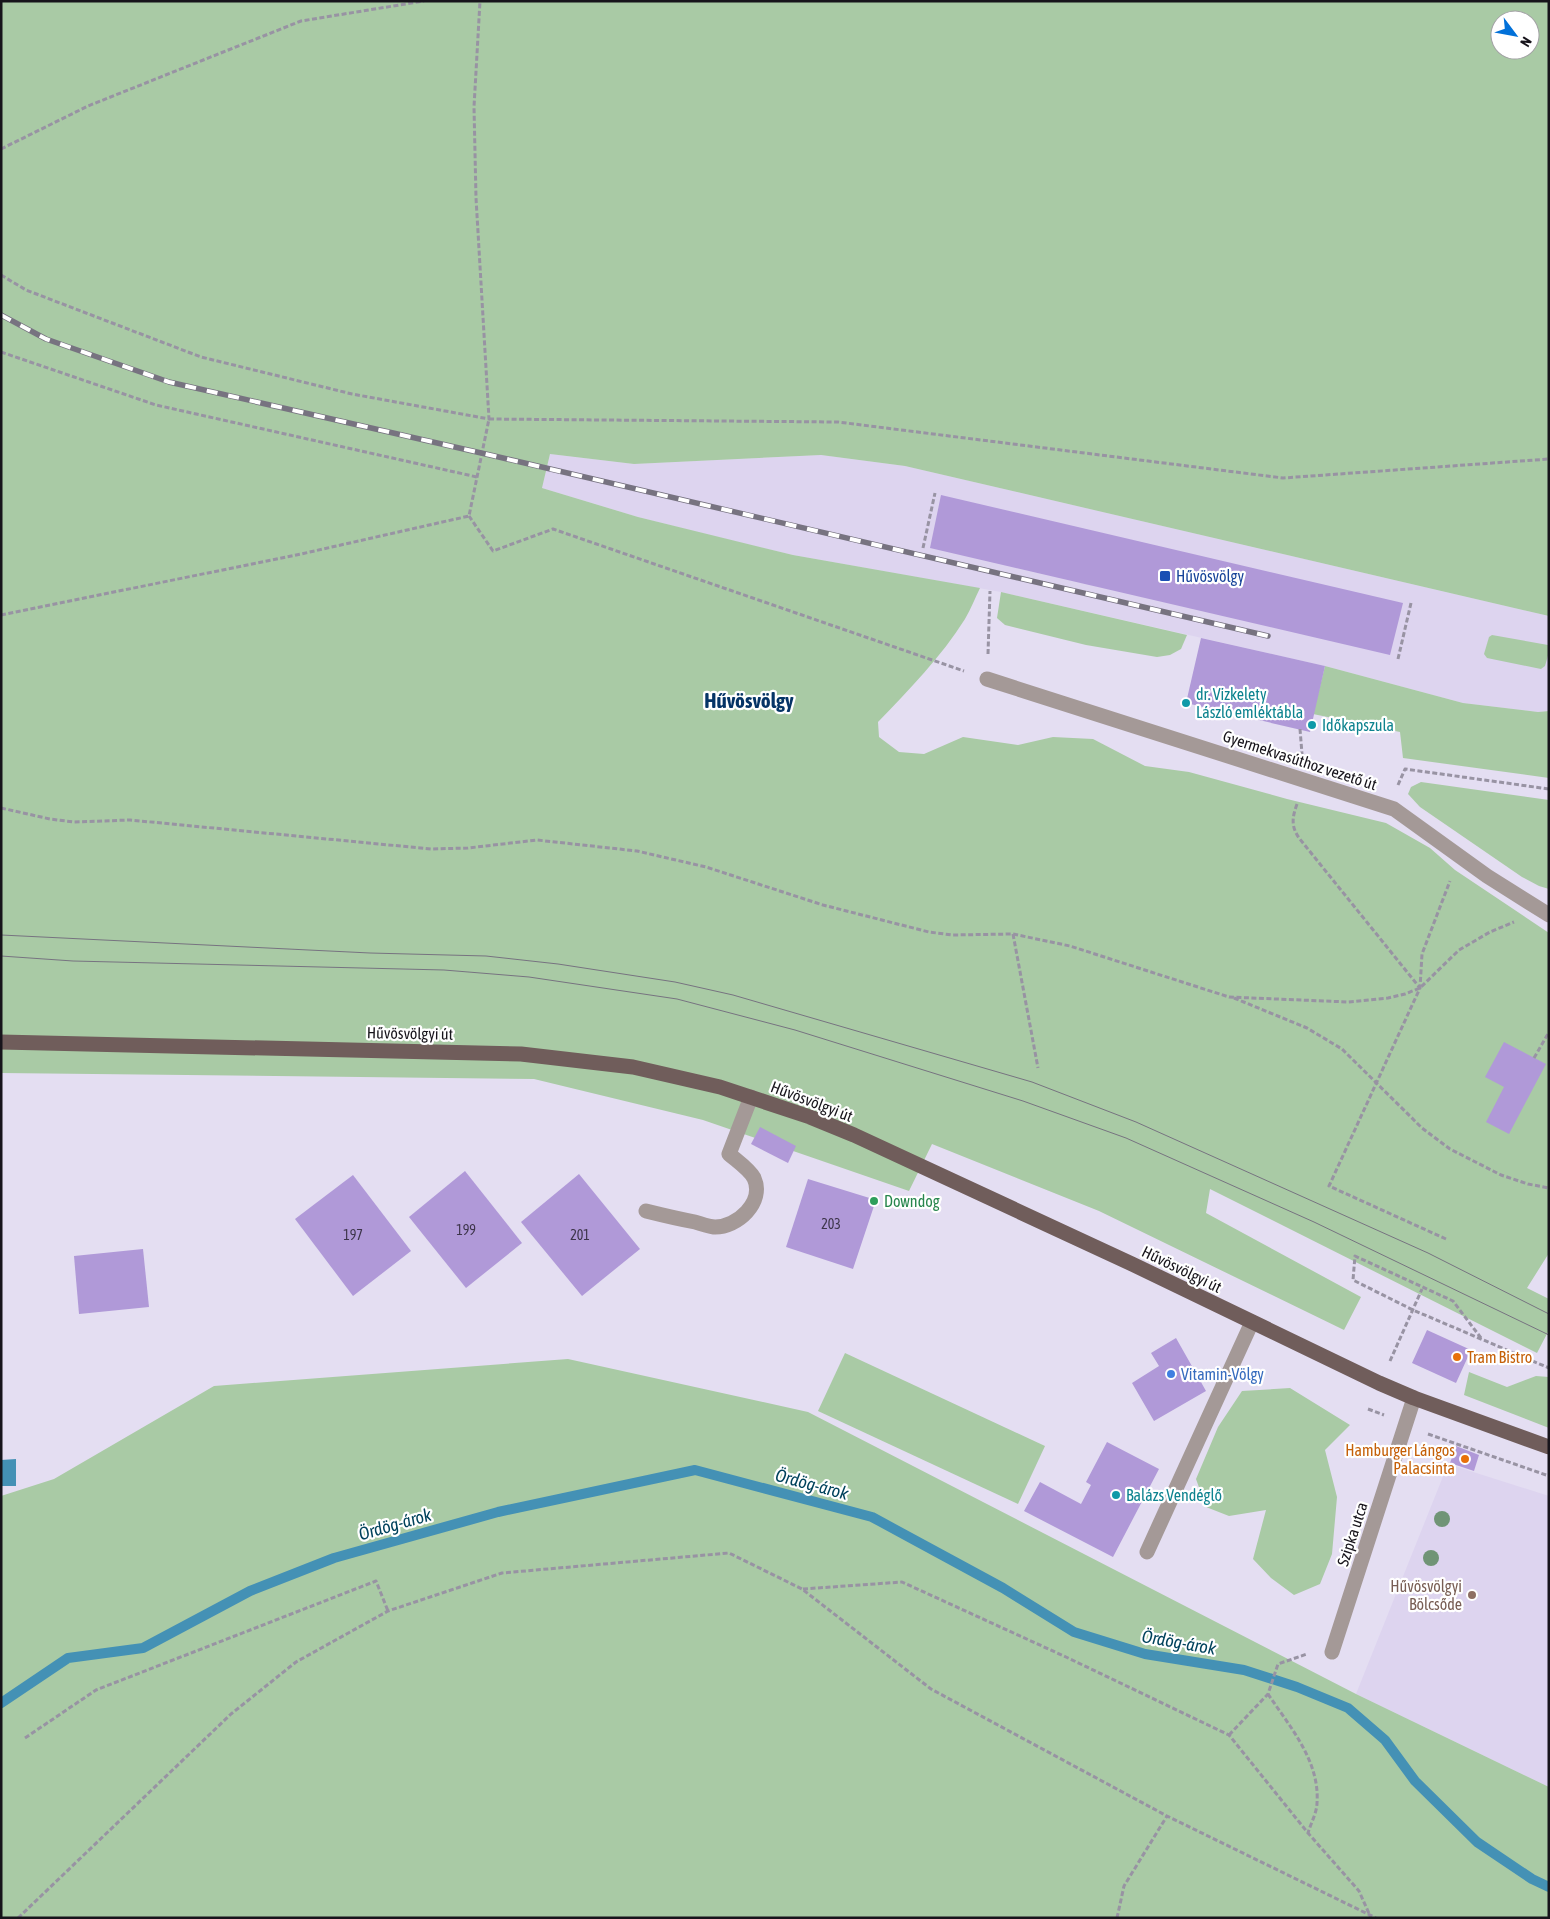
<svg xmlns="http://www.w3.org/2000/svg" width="1550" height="1919" font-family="'Asap Condensed',sans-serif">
	<rect width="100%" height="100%" fill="#e4def2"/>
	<g fill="#ddd4ef">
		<polygon points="550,454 634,464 821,455 905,466 1549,616 1549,711 1538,712 1463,703 1325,666 1001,592 793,555 721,538 638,517 542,488"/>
		<polygon points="1448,1464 1549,1496 1549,1787 1356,1694"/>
	</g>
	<g fill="#a9caa5" fill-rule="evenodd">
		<path d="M1 1H1549V616L905 466 821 455 634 464 550 454 542 488 638 517 793 555 980 588C975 598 971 609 965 619 941 657 909 690 878 722L879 737 899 752 924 754 963 737 1018 745 1053 737 1093 739 1145 766 1189 772 1287 799 1386 823 1430 848 1455 870 1549 933V1253L1527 1288 1549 1299V1330L1537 1353 1210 1189 1206 1213 1361 1297 1344 1330 1099 1211 932 1144 909 1191 703 1120 534 1079 1 1073ZM1500 20H1530V50H1500Z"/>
		<polygon points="1001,592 1187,635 1181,649 1170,655 1157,657 1086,645 1005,625 997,618"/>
		<polygon points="1492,635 1548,645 1549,652 1545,666 1541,669 1487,658 1484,654 1489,637"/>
		<polygon points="1325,666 1463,703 1538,712 1549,711 1549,778 1403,758 1400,732 1313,714"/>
		<polygon points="1421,782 1549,800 1549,889 1539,886 1522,877 1420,807 1408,794 1411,787"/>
		<polygon points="845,1353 1045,1446 1018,1504 818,1411"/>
		<polygon points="568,1359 808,1412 1356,1694 1549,1787 1549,1918 1,1918 1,1496 54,1479 214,1386"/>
		<polygon points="1469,1372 1507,1387 1536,1376 1549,1377 1549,1428 1464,1395"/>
		<polygon points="1290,1388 1350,1425 1325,1450 1337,1497 1332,1554 1320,1584 1294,1595 1271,1578 1253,1559 1266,1510 1229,1516 1206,1507 1196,1479 1218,1427 1242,1391"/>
	</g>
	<polygon fill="#4491b5" points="16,1459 16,1486 1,1486 1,1460"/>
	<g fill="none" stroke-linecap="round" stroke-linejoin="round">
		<polyline stroke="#4491b5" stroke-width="10" points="1,1703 68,1658 143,1648 250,1591 334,1558 498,1512 695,1470 872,1517 1003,1588 1074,1632 1145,1654 1244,1670 1297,1687 1348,1708 1385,1740 1415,1781 1477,1842 1532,1879 1549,1887"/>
	</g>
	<g fill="#b099d8">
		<polygon points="941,495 1403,603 1390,655 930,548"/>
		<polygon points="1201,638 1325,666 1310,732 1186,703"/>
		<polygon points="1504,1042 1546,1064 1509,1134 1486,1122 1504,1087 1485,1077"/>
		<polygon points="760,1127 796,1146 788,1163 751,1144"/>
		<polygon points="465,1171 522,1243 466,1288 409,1217"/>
		<polygon points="579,1174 640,1249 582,1296 521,1222"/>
		<polygon points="353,1175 411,1251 353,1296 295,1219"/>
		<polygon points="808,1179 876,1200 853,1269 786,1247"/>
		<polygon points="143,1249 149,1307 79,1314 74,1256"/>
		<polygon points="1427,1330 1471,1350 1456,1383 1412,1363"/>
		<polygon points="1176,1338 1206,1391 1154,1421 1132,1383 1159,1366 1151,1353"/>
		<polygon points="1107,1442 1159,1469 1113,1557 1024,1511 1040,1482 1081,1504 1091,1485 1086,1482"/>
		<polygon points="1456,1446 1479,1455 1474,1471 1450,1463"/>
	</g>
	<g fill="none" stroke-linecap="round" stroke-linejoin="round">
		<g stroke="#9893a3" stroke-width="3" stroke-dasharray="5 2.5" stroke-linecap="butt">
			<polyline points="1,149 88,106 301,21 424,1"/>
			<polyline points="1,275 26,290 201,357 352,394 489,419 476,198 474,107 480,1"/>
			<polyline points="1,352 156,405 477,477"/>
			<polyline points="469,516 493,551 553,529 964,671"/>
			<polyline points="923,548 935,493"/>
			<polyline points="1,615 301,554 469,516 489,419 838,422 1283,478 1549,459"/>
			<polyline points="988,654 990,591"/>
			<polyline points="1398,659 1411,603"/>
			<polyline points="1300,729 1302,754"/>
			<polyline points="1398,785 1405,769 1549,789"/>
			<path d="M1297 804C1292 818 1291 826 1299 838L1420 988"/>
			<polyline points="1,808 50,819 74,822 130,820 431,849 468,848 537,840 637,851 706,867 823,905 929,932 952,935 1013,934 1070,946 1229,997 1348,1002 1388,998 1405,994 1420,988 1459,950 1490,932 1514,922"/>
			<polyline points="1013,934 1038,1068"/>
			<polyline points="1234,998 1307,1028 1342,1049 1422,1128 1450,1149 1501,1175 1528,1184 1549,1188"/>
			<polyline points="1534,1058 1549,1032"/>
			<polyline points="1446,1239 1329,1186 1420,988 1422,954 1450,881"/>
			<polyline points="1481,1338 1453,1301 1355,1256 1353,1280 1413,1310 1549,1368"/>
			<polyline points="1390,1361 1422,1289"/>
			<polyline points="1368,1409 1384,1415"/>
			<polyline points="1428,1434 1549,1476"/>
			<polyline points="803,1589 902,1582 1066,1657 1229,1735 1308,1833 1359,1891 1371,1918"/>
			<path d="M1268 1694C1290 1727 1320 1761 1317 1803 1317 1812 1311 1823 1308 1833"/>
			<polyline points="1229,1735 1268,1694 1278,1664 1307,1654"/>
			<polyline points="25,1738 96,1690 376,1581 388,1611"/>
			<polyline points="18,1918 231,1714 296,1662 388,1611 502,1573 729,1553 802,1589 931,1689 1167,1816 1376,1918"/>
			<polyline points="1117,1918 1124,1886 1167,1816"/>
		</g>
		<g stroke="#a49997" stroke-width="15">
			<polyline points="987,679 1394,809 1487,876 1549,915"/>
			<path d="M646 1211C662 1215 679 1219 695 1222 701 1224 708 1226 714 1227 737 1228 765 1202 754 1178 749 1169 737 1161 729 1154L751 1097"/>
			<polyline points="1147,1552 1252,1322"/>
			<polyline points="1332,1652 1414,1398"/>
		</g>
		<polyline stroke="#705d5b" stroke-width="15" points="1,1042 521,1054 633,1067 720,1087 810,1117 854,1135 1132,1264 1379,1383 1414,1398 1549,1447"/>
		<g stroke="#777380" stroke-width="1">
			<polyline points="1,935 370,953 486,956 558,964 675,982 733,995 1032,1082 1136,1122 1428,1253 1549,1314"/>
			<polyline points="1,956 73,961 444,970 529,977 677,999 795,1030 1023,1101 1126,1138 1314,1222 1549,1335"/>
		</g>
		<defs>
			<polyline id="rail" points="1,315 46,339 169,382 490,455 1268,636"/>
		</defs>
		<use href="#rail" stroke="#777380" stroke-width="5.5"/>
		<use href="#rail" stroke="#fff" stroke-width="4" stroke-dasharray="11" stroke-linecap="butt"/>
	</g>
	<g fill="#709476">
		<circle cx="1442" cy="1519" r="8"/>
		<circle cx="1431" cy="1558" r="8"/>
	</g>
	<rect fill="#1a4fb4" stroke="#fff" stroke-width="2" x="1159" y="570" width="12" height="12" rx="2.5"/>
	<g fill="#0f9aa8" stroke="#fff" stroke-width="2">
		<circle cx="1186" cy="703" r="5"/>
		<circle cx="1312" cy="725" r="5"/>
		<circle cx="1116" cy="1495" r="5"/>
	</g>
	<circle fill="#2e9e5b" stroke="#fff" stroke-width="2" cx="874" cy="1201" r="5"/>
	<g fill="#e8710a" stroke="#fff" stroke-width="2">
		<circle cx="1457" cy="1357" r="5"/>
		<circle cx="1465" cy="1459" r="5"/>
	</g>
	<circle fill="#3f7fe0" stroke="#fff" stroke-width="2" cx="1171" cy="1374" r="5"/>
	<circle fill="#8d6e63" stroke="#fff" stroke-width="2" cx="1472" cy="1595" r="5"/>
	<g text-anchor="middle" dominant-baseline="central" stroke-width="4.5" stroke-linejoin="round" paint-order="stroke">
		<g font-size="14" fill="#3d354a">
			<text x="831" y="1224">203</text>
			<text x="466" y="1230">199</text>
			<text x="353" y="1235">197</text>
			<text x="580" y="1235">201</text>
		</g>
		<g font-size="16" fill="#164399" stroke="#fff" text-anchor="start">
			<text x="1176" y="576">Hűvösvölgy</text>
		</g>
		<g font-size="16" fill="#0d838f" stroke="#fff" text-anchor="start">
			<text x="1196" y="694">dr. Vizkelety<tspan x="1196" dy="18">László emléktábla</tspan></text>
			<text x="1322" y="725">Időkapszula</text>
			<text x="1126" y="1495">Balázs Vendéglő</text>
		</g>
		<g font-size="16" fill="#17141b" stroke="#fff">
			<text transform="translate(1300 760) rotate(18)">Gyermekvasúthoz vezető út</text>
			<text transform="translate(410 1033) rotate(1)">Hűvösvölgyi út</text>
			<text transform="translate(812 1101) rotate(21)">Hűvösvölgyi út</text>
			<text transform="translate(1182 1269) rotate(26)">Hűvösvölgyi út</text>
			<text transform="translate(1352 1534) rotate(-72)">Szipka utca</text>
		</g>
		<g font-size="16" fill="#27864d" stroke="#fff" text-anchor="start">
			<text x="884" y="1201">Downdog</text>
		</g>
		<g font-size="16" fill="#c56008" stroke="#fff" text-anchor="start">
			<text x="1467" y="1357">Tram Bistro</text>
			<text x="1455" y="1450" text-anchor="end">Hamburger Lángos<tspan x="1455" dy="18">Palacsinta</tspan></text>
		</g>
		<g font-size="16" fill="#366cbe" stroke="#fff" text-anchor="start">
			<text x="1181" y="1374">Vitamin-Völgy</text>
		</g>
		<g font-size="16" fill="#785e54" stroke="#fff" text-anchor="end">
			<text x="1462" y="1586">Hűvösvölgyi<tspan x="1462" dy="18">Bölcsőde</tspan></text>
		</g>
		<g font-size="18" font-style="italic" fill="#00425c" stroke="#fff">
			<text transform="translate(812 1484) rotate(15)">Ördög-árok</text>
			<text transform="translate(395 1524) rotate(-16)">Ördög-árok</text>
			<text transform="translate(1179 1642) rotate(10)">Ördög-árok</text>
		</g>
		<g font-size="21" font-weight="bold" fill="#053466" stroke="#fff">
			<text x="749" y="700">Hűvösvölgy</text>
		</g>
	</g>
	<rect width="1550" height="1919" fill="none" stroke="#17141b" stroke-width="5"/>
	<g transform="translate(1515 35) rotate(122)"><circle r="24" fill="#ffffff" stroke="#a2a1a4"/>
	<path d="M0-4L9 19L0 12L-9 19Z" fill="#0271d9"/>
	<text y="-8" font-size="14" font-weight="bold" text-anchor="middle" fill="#17141b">N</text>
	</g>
</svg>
